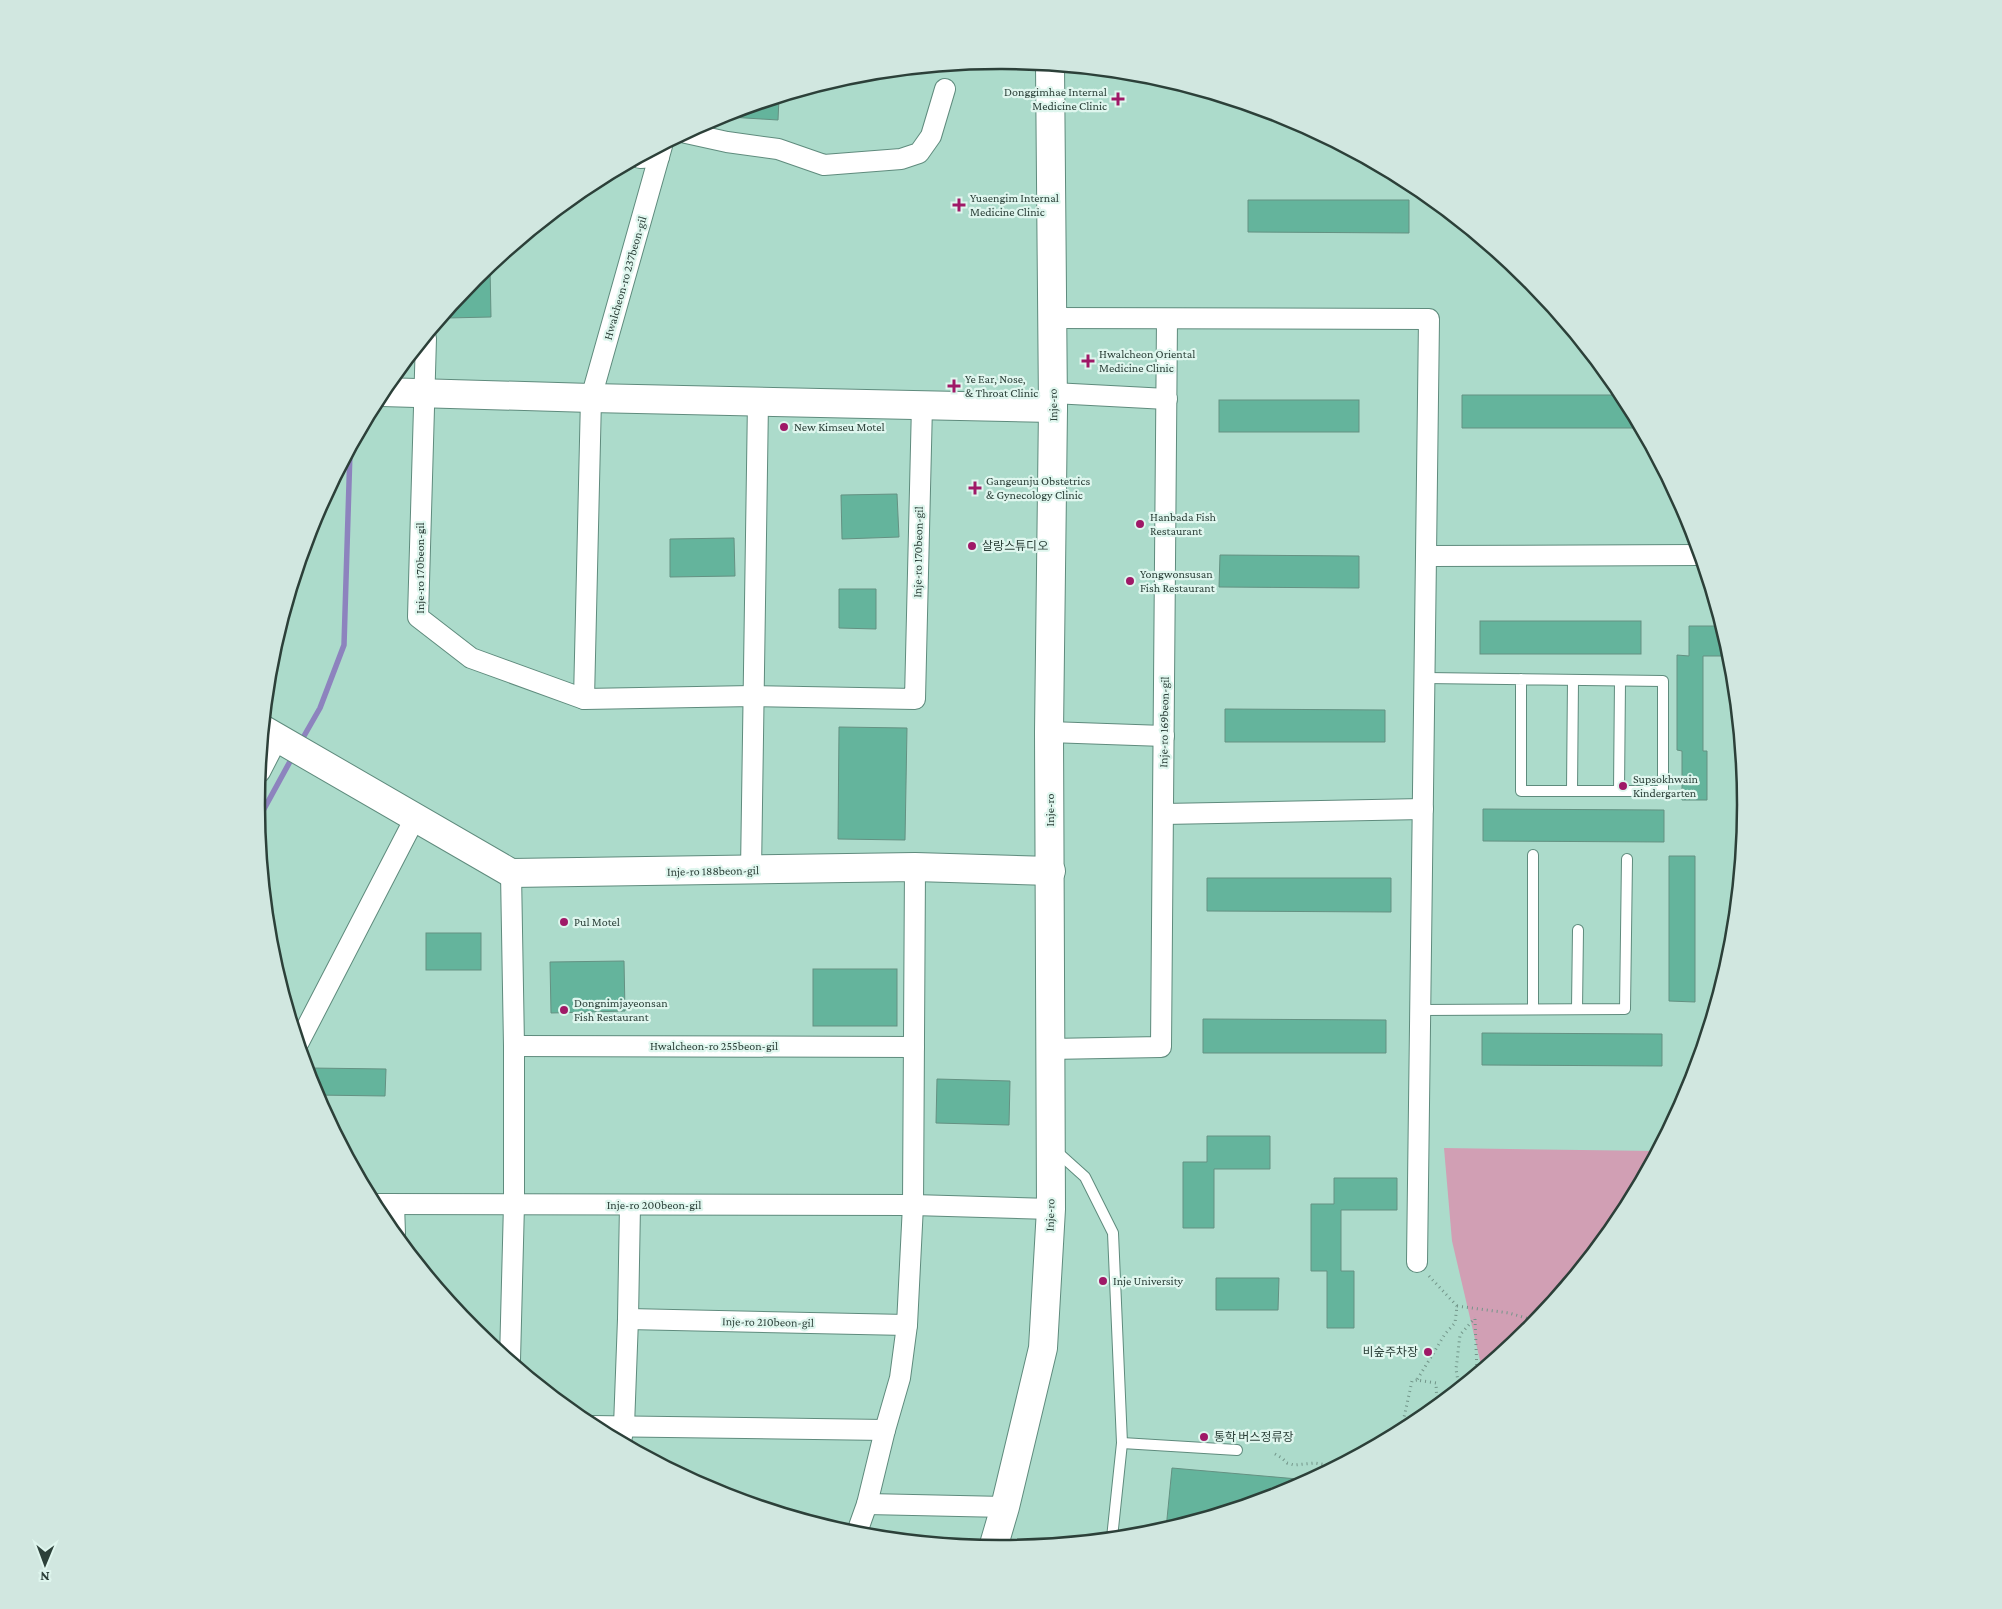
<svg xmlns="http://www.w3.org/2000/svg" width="2002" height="1609" font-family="'Crimson Pro','Noto Sans KR',serif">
	<rect width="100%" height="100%" fill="#acdbcb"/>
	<g fill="#d19fb4">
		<polygon points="1736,901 1731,950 1709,1022"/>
		<polygon points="1444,1148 1656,1151 1620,1218 1527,1331 1482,1369 1452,1241"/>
	</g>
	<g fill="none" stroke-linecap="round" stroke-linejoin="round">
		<g stroke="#8d83be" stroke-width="5.5">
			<polyline points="300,743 320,708 344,645 350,451"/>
			<polyline points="258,820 293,756"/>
		</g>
	</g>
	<g fill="#64b49c" stroke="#649182">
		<polygon points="779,98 778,120 729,117 731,112"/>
		<polygon points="1248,200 1409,200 1409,233 1248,232"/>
		<polygon points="490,266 491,317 447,318 447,312 475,278"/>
		<polygon points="1462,395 1622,395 1640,428 1462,428"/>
		<rect x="1219" y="400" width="140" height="32"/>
		<polygon points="897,494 899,537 842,539 841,495"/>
		<polygon points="734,538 735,576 670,577 670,539"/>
		<polygon points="1220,555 1359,556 1359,588 1219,587"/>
		<polygon points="839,589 876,589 876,629 839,628"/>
		<rect x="1480" y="621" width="161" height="33"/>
		<polygon points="1689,626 1721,626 1730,656 1703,656 1703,751 1707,751 1707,800 1682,800 1682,751 1677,750 1677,655 1689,656"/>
		<polygon points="1225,709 1385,710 1385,742 1225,742"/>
		<polygon points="839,727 907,728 905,840 838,839"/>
		<polygon points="1483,809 1664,810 1664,842 1483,841"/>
		<polygon points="1669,856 1695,856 1695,1002 1669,1001"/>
		<polygon points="1207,878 1391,878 1391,912 1207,911"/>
		<rect x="426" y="933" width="55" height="37"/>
		<polygon points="624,961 625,1011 551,1013 550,962"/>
		<rect x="813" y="969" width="84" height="57"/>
		<polygon points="1203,1019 1386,1020 1386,1053 1203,1053"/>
		<polygon points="1482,1033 1662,1034 1662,1066 1482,1065"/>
		<polygon points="311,1068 386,1069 385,1096 316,1095 311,1083"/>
		<polygon points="937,1079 1010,1081 1009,1125 936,1123"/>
		<polygon points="1207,1136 1270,1136 1270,1169 1214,1169 1214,1228 1183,1228 1183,1162 1207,1162"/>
		<polygon points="1334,1178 1397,1178 1397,1210 1341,1210 1341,1271 1354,1271 1354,1328 1327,1328 1327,1271 1311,1271 1311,1204 1334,1204"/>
		<polygon points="1216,1278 1279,1278 1278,1310 1216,1310"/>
		<polygon points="1172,1468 1309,1480 1286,1492 1166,1529"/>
	</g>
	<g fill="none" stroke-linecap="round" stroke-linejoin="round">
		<defs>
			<g id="lane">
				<polyline points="1425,678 1663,681 1663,791 1521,791 1521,679"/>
				<polyline points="1572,791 1573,680"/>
				<polyline points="1619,791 1620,681"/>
				<polyline points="1533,1009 1533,855"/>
				<polyline points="1577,1009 1578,930"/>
				<polyline points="1420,1010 1625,1009 1627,859"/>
				<polyline points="1055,1150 1085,1177 1113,1233 1122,1443 1112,1538"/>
				<polyline points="1122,1443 1237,1450"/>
			</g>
			<g id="street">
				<polyline points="686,133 727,142 778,149 824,165 901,159 919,153 931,136 945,89"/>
				<polyline points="640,158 659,157"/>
				<polyline points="1051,318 1429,319 1417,1262"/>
				<polyline points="426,338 418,617 471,658 584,699 753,696 915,699 922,405"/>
				<polyline points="1053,393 1167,399"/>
				<polyline points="1427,556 1699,555"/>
				<polyline points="584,699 591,398 662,146"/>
				<polyline points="1049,732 1164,736"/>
				<polyline points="260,772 278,737"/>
				<polyline points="1163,814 1423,809"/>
				<polyline points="751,871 758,401"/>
				<polyline points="299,1042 415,818"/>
				<polyline points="514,1046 914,1047"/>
				<polyline points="1049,1049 1161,1047 1167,319"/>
				<polyline points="375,1204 913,1205 1051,1209"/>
				<polyline points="394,1204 395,1234"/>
				<polyline points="628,1319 907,1325"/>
				<polyline points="510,1360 514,1204 514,1046 511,873"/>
				<polyline points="591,1426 885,1430"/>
				<polyline points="621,1441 624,1426 628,1319 630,1205"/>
				<polyline points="867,1504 1005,1507"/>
				<polyline points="856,1535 867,1504 885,1430 900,1378 907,1325 913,1205 915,867"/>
			</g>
			<g id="secondary">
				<polyline points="382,392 591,398 1053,408"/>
				<polyline points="264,730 511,873 915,867 1051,871"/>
				<polyline points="993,1548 1005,1507 1043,1348 1051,1209 1049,732 1053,408 1050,65"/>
			</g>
		</defs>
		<use href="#lane" stroke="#5f8b7d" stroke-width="12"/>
		<use href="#street" stroke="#5f8b7d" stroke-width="22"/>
		<use href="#secondary" stroke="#5f8b7d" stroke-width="30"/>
		<g stroke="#729589" stroke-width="3" stroke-dasharray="1 4" stroke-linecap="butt">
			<polyline points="1429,1276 1457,1306 1455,1323 1445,1334 1417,1380 1436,1383 1437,1405"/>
			<polyline points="1457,1306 1509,1313 1536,1321"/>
			<polyline points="1475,1319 1477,1373"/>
			<polyline points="1459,1387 1456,1369 1460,1335 1475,1318"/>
			<polyline points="1401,1431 1412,1381 1417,1380"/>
			<polyline points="1275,1454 1282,1458 1287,1463 1294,1465 1314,1463 1335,1466"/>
		</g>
		<use href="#lane" stroke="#fff" stroke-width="10"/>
		<use href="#street" stroke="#fff" stroke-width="20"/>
		<use href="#secondary" stroke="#fff" stroke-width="28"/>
	</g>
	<g fill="#9f1967" stroke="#dff6ee" stroke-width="2">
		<path d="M1115.5 91.5h5v5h5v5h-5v5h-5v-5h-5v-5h5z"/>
		<path d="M956.5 197.5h5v5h5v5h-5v5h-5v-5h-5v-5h5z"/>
		<path d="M1085.5 353.5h5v5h5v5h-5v5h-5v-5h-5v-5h5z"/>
		<path d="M951.5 378.5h5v5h5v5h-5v5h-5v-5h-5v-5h5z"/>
		<circle cx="784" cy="427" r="5"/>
		<path d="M972.5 480.5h5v5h5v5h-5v5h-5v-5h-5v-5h5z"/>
		<circle cx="1140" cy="524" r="5"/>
		<circle cx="972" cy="546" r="5"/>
		<circle cx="1130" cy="581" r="5"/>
		<circle cx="1623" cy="786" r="5"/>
		<circle cx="564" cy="922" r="5"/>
		<circle cx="564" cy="1010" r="5"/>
		<circle cx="1103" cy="1281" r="5"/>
		<circle cx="1428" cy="1352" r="5"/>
		<circle cx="1204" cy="1437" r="5"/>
	</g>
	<g text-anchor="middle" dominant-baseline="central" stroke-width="4.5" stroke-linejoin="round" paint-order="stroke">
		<g font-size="12" fill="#2c4039" stroke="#dff6ee" text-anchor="start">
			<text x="1107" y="92" text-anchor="end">Donggimhae Internal<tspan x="1107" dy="14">Medicine Clinic</tspan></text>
			<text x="970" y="198">Yuaengim Internal<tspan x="970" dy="14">Medicine Clinic</tspan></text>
			<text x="1099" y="354">Hwalcheon Oriental<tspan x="1099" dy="14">Medicine Clinic</tspan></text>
			<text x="965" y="379">Ye Ear, Nose,<tspan x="965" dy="14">&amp; Throat Clinic</tspan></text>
			<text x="794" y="427">New Kimseu Motel</text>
			<text x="986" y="481">Gangeunju Obstetrics<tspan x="986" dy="14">&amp; Gynecology Clinic</tspan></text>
			<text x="1150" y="517">Hanbada Fish<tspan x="1150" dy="14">Restaurant</tspan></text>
			<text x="982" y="546">살랑스튜디오</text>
			<text x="1140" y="574">Yongwonsusan<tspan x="1140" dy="14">Fish Restaurant</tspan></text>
			<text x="1633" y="779">Supsokhwain<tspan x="1633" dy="14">Kindergarten</tspan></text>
			<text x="574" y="922">Pul Motel</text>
			<text x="574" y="1003">Dongnimjayeonsan<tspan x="574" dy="14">Fish Restaurant</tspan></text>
			<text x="1113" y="1281">Inje University</text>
			<text x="1418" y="1352" text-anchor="end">비숲주차장</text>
			<text x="1214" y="1437">통학 버스정류장</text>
		</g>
		<g font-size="12" fill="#2c4039" stroke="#dff6ee">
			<text transform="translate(625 278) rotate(-74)">Hwalcheon-ro 237beon-gil</text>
			<text transform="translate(1053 405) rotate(-91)">Inje-ro</text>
			<text transform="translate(918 552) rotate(-89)">Inje-ro 170beon-gil</text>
			<text transform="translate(420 568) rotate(-90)">Inje-ro 170beon-gil</text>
			<text transform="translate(1164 722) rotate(-89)">Inje-ro 169beon-gil</text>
			<text transform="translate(1050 810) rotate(-90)">Inje-ro</text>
			<text transform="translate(713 871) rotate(-1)">Inje-ro 188beon-gil</text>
			<text x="714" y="1046">Hwalcheon-ro 255beon-gil</text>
			<text x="654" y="1205">Inje-ro 200beon-gil</text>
			<text transform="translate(1050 1215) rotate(-88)">Inje-ro</text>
			<text transform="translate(768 1322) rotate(1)">Inje-ro 210beon-gil</text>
		</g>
	</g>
	<path d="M0 0H2002V1609H0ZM1000 69H1002A735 735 0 0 1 1737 804V805A735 735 0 0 1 1002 1540H1000A735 735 0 0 1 265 805V804A735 735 0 0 1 1000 69Z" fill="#d1e7e0" fill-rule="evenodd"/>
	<path fill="none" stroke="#2c4039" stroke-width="2.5" d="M1000 69H1002A735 735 0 0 1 1737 804V805A735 735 0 0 1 1002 1540H1000A735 735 0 0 1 265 805V804A735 735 0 0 1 1000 69Z"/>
	<g transform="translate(45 1564) rotate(181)" stroke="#dff6ee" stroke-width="4" paint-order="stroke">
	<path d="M0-4L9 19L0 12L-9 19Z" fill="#2c4039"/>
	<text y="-8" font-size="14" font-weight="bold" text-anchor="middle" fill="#2c4039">N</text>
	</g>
</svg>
